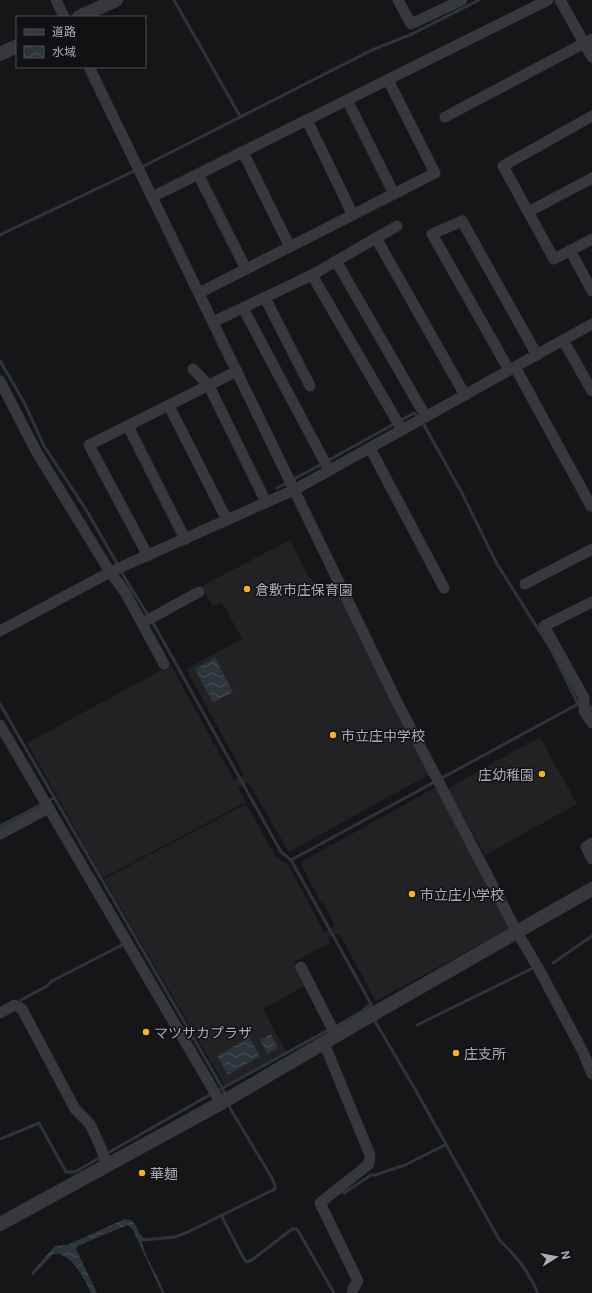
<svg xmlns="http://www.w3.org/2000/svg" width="592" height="1293" font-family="Inter,'Noto Sans JP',sans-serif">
	<defs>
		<pattern id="water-waves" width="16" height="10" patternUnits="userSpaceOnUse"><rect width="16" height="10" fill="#2c353c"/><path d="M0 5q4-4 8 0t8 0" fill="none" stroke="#485056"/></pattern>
	</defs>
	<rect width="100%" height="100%" fill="#161618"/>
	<g fill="#222225">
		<polygon points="290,540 320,597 338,588 432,776 426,776 289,852 248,782 238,788 246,802 103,878 27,743 171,665 234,780 244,775 186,669 242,639 222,602 213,606 202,586"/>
		<polygon points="540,737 577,804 485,855 449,791 450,788 452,786"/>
		<polygon points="436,787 510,928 376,1001 339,933 328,938 330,943 294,962 306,985 263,1009 286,1051 225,1086 104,879 246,804 276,857 288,864 324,932 335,926 323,903 321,903 301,864 303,861"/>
	</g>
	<g fill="url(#water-waves)">
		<polygon points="215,658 233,692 213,703 195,669"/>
		<polygon points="271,1034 278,1048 267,1054 260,1040"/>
		<polygon points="249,1037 260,1056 228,1075 217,1056"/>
		<path d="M125 1219 131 1220C140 1229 141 1240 145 1252 150 1266 160 1279 164 1293H162L133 1230 128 1225 77 1246 76 1249 97 1293H91C85 1280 71 1251 53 1254L33 1275 31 1273 55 1246 67 1245Z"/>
	</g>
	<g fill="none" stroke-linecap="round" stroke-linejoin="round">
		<g stroke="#2c353c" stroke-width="3">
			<polyline points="174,0 240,116"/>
			<polyline points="0,235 134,171 372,50 412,34 479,0"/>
			<polyline points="0,361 24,402 44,446 85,508 118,565"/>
			<polyline points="424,425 462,493 497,564 552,651 578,704"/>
			<polyline points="327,461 414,413 416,415"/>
			<polyline points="277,488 322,464"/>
			<polyline points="120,570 149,617"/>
			<polyline points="152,621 281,852 291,860 371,1004 372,1010"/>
			<polyline points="0,704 223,1089 225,1096"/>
			<polyline points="0,826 54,798"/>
			<polyline points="291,860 578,704 590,706 592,710"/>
			<polyline points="553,963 592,936"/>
			<polyline points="21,1000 47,986 52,981 124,944"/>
			<path d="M373 1018 415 1089 500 1241C516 1255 529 1273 538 1293"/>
			<polyline points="417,1025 531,969"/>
			<polyline points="335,1027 361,1012 371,1004"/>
			<polyline points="221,1089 330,1029"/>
			<polyline points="0,1139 39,1123 66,1172 75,1172 101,1157"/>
			<polyline points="106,1154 213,1093"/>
			<polyline points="344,1193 371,1175 375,1175 405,1165 445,1145"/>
			<polyline points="221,1215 244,1259 247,1262 252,1260 292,1229 297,1229 334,1293"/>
			<polyline points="139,1235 143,1240 175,1237 188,1232 275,1189 275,1186 272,1178 231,1110 228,1103"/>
		</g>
		<g stroke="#37383d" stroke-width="11">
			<polyline points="56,0 64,17"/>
			<polyline points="398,0 411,24 462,0"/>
			<polyline points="560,0 592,57"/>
			<polyline points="89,67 396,700 517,932 540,971 583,1052 592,1074"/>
			<polyline points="347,100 394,194"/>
			<polyline points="592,116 503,166 554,259 592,239"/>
			<polyline points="445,117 592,39"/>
			<polyline points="307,120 353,215"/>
			<polyline points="243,152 290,247"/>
			<polyline points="198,174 246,269"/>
			<polyline points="152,197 548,0"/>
			<polyline points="528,212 592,178"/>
			<polyline points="376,238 465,395"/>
			<polyline points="570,250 592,291"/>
			<polyline points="336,261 426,417"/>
			<polyline points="312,275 402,430"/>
			<polyline points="199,293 435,173 388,80"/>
			<polyline points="265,298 310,386"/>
			<polyline points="243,308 329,470"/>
			<polyline points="213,322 312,275 397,226"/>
			<polyline points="563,340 592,391"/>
			<polyline points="515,367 591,506"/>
			<polyline points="193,369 209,386 266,502"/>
			<polyline points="509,370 432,234 462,221 537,355"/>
			<polyline points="0,381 36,451 110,572 125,592 164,664"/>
			<polyline points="169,406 227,520"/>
			<polyline points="128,426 185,539"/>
			<polyline points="370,448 444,588"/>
			<polyline points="148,556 89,445 237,371"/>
			<polyline points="525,584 592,549"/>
			<polyline points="592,602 544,626 584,698 584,711 592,723"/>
			<polyline points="142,623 199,592"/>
			<polyline points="0,631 110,572 294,490 592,324"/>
			<polyline points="0,725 221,1103"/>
			<polyline points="0,834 49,808"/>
			<polyline points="592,843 586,847 592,859"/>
			<polyline points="301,967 336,1036"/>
			<polyline points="0,1013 15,1005 22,1009 75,1109 90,1124 101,1148 107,1166"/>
			<polyline points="324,1043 370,1155 369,1164 320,1203 358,1281 353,1289 352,1293"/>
		</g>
		<g stroke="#37383d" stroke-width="14">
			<polyline points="79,17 116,0"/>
			<polyline points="0,54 17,46"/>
			<polyline points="0,1224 221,1103 368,1017 592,889"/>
		</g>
	</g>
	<g fill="#f2b134" stroke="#111113" stroke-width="1.5">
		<circle cx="247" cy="589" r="4"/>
		<circle cx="333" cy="735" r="4"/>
		<circle cx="542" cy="774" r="4"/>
		<circle cx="412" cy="894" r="4"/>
		<circle cx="146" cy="1032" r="4"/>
		<circle cx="456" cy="1053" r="4"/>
		<circle cx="142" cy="1173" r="4"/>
	</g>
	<g text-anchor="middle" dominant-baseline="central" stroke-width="3" stroke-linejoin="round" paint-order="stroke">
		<g font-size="14" fill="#a8adb8" stroke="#111113" text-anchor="start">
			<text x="255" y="589">倉敷市庄保育園</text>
			<text x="341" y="735">市立庄中学校</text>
			<text x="534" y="774" text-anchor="end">庄幼稚園</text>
			<text x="420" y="894">市立庄小学校</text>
			<text x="154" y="1032">マツサカプラザ</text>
			<text x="464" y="1053">庄支所</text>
			<text x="150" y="1173">華麺</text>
		</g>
	</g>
	<rect x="16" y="16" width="130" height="52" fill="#111113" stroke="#4d4f55"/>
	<rect x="24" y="29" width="20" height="6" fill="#37383d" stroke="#4d4f55"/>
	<text x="52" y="36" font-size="12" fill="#a8adb8">道路</text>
	<rect x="24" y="46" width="20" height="12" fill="url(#water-waves)" stroke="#4d4f55"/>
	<text x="52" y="56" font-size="12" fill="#a8adb8">水域</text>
	<g transform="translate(556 1257) rotate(79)" stroke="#111113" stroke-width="3" paint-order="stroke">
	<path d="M0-3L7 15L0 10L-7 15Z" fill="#a8adb8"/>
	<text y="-6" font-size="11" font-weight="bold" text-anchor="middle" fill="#a8adb8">N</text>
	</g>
</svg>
